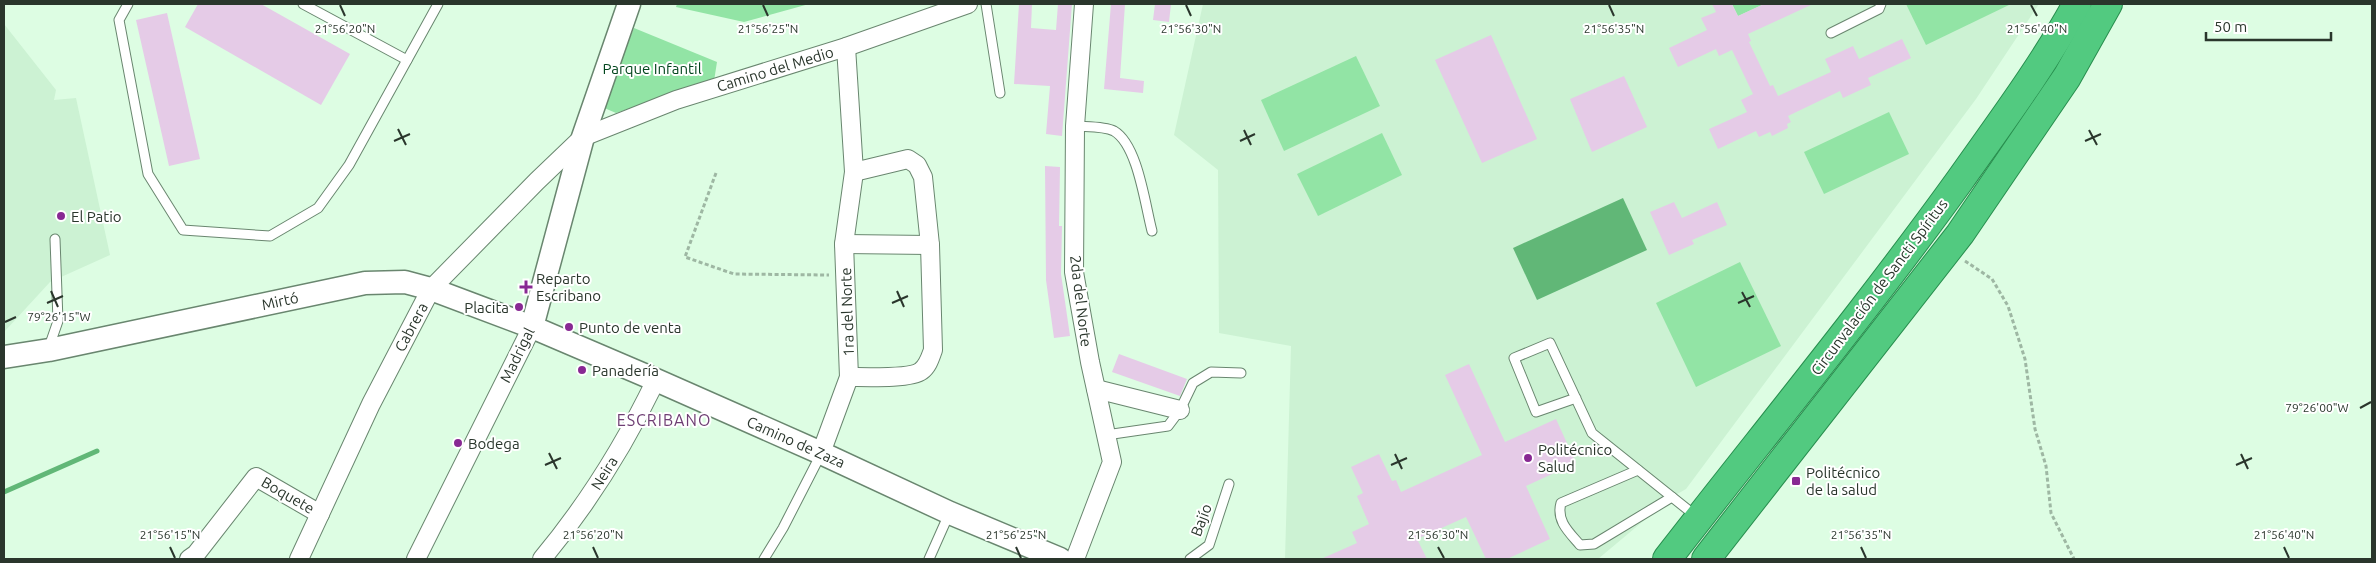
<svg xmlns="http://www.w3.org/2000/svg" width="2376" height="563" font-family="Ubuntu,sans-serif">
	<rect width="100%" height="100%" fill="#ddfde3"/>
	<g fill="#ccf2d3">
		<polygon points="1203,4 2039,4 1976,99 1686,489 1672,497 1598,559 1285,559 1291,346 1219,333 1218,170 1174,135"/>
		<polygon points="4,24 56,90 54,100 76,98 110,255 50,282 4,332"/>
	</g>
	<g fill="#92e4a5">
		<polygon points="677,4 809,4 744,22 676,7"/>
		<polygon points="1732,4 1764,4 1738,16"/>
		<polygon points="1906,4 2011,4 1926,45"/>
		<polygon points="634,28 717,62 714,81 616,113 602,107"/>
		<polygon points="1356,56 1380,106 1284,151 1261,100"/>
		<polygon points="1889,112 1909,154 1824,194 1804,152"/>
		<polygon points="1382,133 1402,175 1318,216 1297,174"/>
		<polygon points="1740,262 1781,346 1696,387 1656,303"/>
	</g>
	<polygon fill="#61b777" points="1623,198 1647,250 1537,300 1513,248"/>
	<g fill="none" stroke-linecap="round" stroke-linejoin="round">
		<polyline stroke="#61b777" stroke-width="5" points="4,492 97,451"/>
	</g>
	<g fill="#e5cbe7">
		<polygon points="198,4 261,4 350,54 321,105 185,27"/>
		<polygon points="1019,4 1032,4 1031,28 1056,30 1058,4 1072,4 1062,136 1046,134 1050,86 1014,84"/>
		<polygon points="1111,4 1125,4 1120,78 1144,81 1143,93 1104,89"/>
		<polygon points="1155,4 1171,4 1169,22 1153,20"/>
		<polygon points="1712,4 1732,4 1738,16 1764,4 1813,4 1748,34 1751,41 1749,42 1770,86 1773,85 1778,96 1831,72 1825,59 1853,46 1859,59 1902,39 1911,58 1868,78 1871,85 1843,98 1840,91 1788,116 1791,122 1787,124 1788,128 1772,136 1770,132 1759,137 1756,131 1718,149 1709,129 1747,112 1741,100 1753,94 1732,50 1719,56 1716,49 1678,67 1669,48 1707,30 1701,18 1716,12"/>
		<polygon points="167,13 200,159 169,166 136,20"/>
		<polygon points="1491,35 1537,139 1482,163 1435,60"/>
		<polygon points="1624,76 1647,127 1592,152 1570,99"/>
		<polygon points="1045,166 1060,167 1059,226 1062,226 1061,274 1070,336 1054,338 1046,280"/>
		<polygon points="1674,202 1682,218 1717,202 1727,225 1692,240 1694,244 1669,255 1650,212"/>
		<polygon points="1119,354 1187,379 1180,396 1112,372"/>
		<polygon points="1469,364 1505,442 1556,419 1576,463 1526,486 1550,539 1507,559 1486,559 1466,517 1417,539 1427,559 1321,559 1357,543 1352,532 1369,524 1357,496 1363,493 1351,467 1379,454 1392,481 1396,480 1401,492 1482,455 1445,375"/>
	</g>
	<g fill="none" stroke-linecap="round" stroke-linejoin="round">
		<defs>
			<g id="service">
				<polyline points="128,4 119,20 148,174 183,230 270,236 318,208 349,165 438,4"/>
				<polyline points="303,4 407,60"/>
				<polyline points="986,4 1000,93"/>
				<polyline points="1831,33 1879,9 1881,4"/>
				<path d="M1075 126C1086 127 1104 126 1114 131 1138 145 1145 205 1152 231"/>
				<polyline points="49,347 58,321 55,239"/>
				<polyline points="1576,398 1536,412 1514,358 1550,343 1592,433 1697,517"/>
				<polyline points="1106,435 1168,426 1180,410 1193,383 1211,372 1241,373"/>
				<path d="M1638 470 1561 503C1556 521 1569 532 1580 545L1594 544 1672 497"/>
				<polyline points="764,559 783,528 821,454"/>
				<polyline points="929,559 949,514"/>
				<polyline points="1190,559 1209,545 1229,484"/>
			</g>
			<g id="minor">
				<polyline points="844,244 930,245"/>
				<path d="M849 377C864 377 911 379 921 371 928 366 930 358 933 350L930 245 923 177 917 165 908 159 854 172"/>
				<polyline points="1096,389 1180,410"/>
				<polyline points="821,453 849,377 844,244 854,172 846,47"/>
				<polyline points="189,559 196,554 256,477 320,514"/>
				<polyline points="299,559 371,404 431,289 537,181 583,137 676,100 846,47 968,4"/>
				<polyline points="416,559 532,327"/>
				<path d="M542 559C587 505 625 444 656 380"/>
				<polyline points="1075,559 1112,462 1090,362 1074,272 1075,126 1084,4"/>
			</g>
			<g id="tertiary">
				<polyline points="532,327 583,137 629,4"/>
				<polyline points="4,357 49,350 365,283 405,282 431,289 532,327 656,380 821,453 950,513 1060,559"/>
			</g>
			<g id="trunk">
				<path d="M1667 559C1765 433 1867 309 1960 180 2001 122 2043 66 2077 4"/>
				<polyline points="1706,559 1960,234 2067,77 2108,4"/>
			</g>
		</defs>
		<use href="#service" stroke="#69866f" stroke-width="11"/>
		<use href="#minor" stroke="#69866f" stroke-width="20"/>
		<use href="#tertiary" stroke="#69866f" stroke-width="25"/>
		<use href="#trunk" stroke="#288e4e" stroke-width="30"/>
		<g stroke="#9eb7a3" stroke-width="3" stroke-dasharray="4 2.5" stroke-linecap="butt">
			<polyline points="716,173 685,257 734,274 829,275"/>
			<polyline points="1965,261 1992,279 2008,306 2025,359 2035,429 2046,466 2051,513 2074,559"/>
		</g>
		<use href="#service" stroke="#fff" stroke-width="9"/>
		<use href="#minor" stroke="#fff" stroke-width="18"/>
		<use href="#tertiary" stroke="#fff" stroke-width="22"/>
		<use href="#trunk" stroke="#52ca80" stroke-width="28"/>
	</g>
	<path fill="none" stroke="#2a362c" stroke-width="2" d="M340 5 345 16M763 5 768 16M1186 5 1191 16M1609 5 1614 16M2031 5 2037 16M398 129 406 145M1244 130 1251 145M2089 130 2097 145M394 141 410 134M1240 141 1255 134M2085 141 2101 134M51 291 58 307M897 291 904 307M1742 292 1750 307M47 303 63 296M892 303 908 296M1738 303 1754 296M5 322 16 317M2360 408 2371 402M549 453 557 469M1395 454 1402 469M2241 454 2248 469M545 465 561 458M1391 465 1407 458M2236 465 2252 458M170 547 175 558M593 547 598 558M1016 547 1021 558M1438 547 1444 558M1861 547 1866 558M2284 547 2289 558"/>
	<g fill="#882993" stroke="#fff" stroke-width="2">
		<circle cx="61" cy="216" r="5"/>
		<path d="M523.5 279.5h5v5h5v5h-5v5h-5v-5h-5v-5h5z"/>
		<circle cx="519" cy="307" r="5"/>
		<circle cx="569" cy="327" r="5"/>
		<circle cx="582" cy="370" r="5"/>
		<circle cx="458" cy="443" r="5"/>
		<circle cx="1528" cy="458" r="5"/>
		<rect x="1791" y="476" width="10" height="10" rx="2.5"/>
	</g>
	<g text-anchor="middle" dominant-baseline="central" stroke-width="4" stroke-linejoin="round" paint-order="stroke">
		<g font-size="15" fill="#00451c" stroke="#fff">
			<text x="652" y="68">Parque Infantil</text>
		</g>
		<g font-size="15" fill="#2a362c" stroke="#fff">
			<text transform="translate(775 69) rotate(-17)">Camino del Medio</text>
			<text transform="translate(1879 287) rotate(-53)">Circunvalación de Sancti Spíritus</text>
			<text transform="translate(280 301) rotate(-12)">Mirtó</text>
			<text transform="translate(1081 301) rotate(83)">2da del Norte</text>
			<text transform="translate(847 312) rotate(-92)">1ra del Norte</text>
			<text transform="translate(411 327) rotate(-62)">Cabrera</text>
			<text transform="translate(517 355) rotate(-64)">Madrigal</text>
			<text transform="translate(796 442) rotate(24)">Camino de Zaza</text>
			<text transform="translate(604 473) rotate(-58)">Neira</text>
			<text transform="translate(288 495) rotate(30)">Boquete</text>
			<text transform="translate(1201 520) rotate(-69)">Bajío</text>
		</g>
		<g font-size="15" fill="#2a362c" stroke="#fff" text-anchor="start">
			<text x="71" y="216">El Patio</text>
			<text x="536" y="278">Reparto<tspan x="536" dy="17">Escribano</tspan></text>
			<text x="509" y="307" text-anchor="end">Placita</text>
			<text x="579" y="327">Punto de venta</text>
			<text x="592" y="370">Panadería</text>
			<text x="468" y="443">Bodega</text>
			<text x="1538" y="449">Politécnico<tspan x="1538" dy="17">Salud</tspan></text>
			<text x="1806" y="472">Politécnico<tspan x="1806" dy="17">de la salud</tspan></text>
		</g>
		<g font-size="16" letter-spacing="1" fill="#6e3e73" stroke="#fff">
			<text x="664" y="420">ESCRIBANO</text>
		</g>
	</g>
	<g font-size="12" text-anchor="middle" fill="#2a362c" stroke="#fff" stroke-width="4" stroke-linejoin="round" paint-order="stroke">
		<text x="345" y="33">21°56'20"N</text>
		<text x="768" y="33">21°56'25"N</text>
		<text x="1191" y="33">21°56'30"N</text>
		<text x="1614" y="33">21°56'35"N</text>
		<text x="2037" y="33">21°56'40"N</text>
		<text x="59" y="321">79°26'15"W</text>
		<text x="2317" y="412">79°26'00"W</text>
		<text x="170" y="539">21°56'15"N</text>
		<text x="593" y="539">21°56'20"N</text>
		<text x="1016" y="539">21°56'25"N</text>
		<text x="1438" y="539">21°56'30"N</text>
		<text x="1861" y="539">21°56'35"N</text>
		<text x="2284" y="539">21°56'40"N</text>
	</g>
	<rect width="2376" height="563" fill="none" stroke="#2a362c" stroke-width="10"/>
	<path d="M2206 32v8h125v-8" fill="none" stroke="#2a362c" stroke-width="2.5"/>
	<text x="2214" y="32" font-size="15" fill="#2a362c" stroke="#ffffff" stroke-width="4" paint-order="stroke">50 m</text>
</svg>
